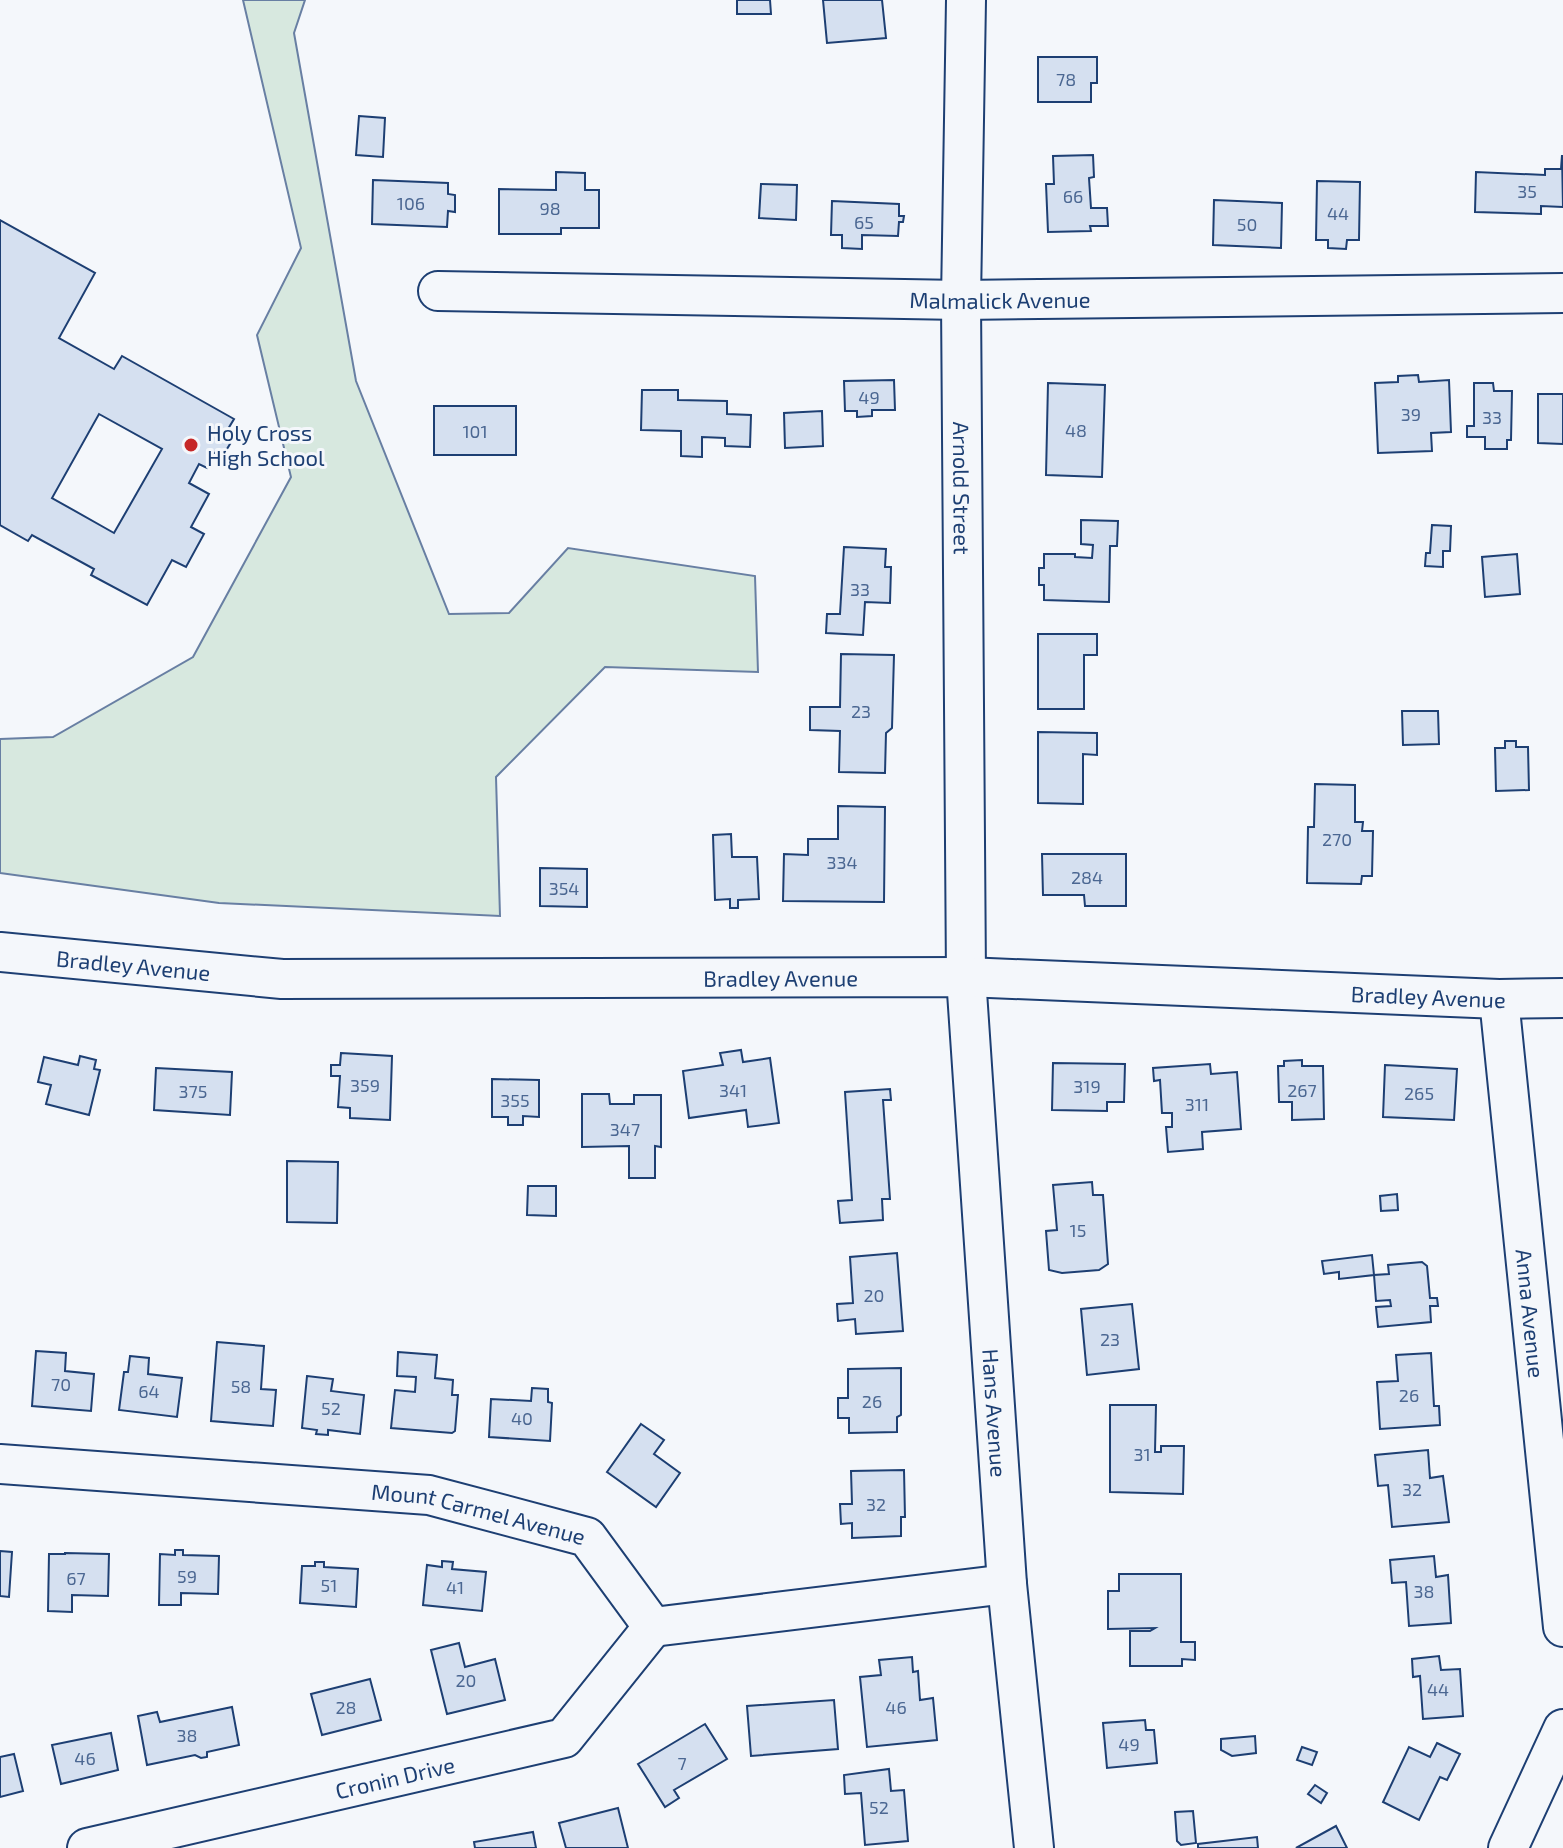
<svg xmlns="http://www.w3.org/2000/svg" width="1563" height="1848" font-family="'Exo 2',sans-serif">
	<rect width="100%" height="100%" fill="#f4f7fb"/>
	<polygon fill="#d7e8df" stroke="#687fa3" stroke-width="2" points="243,0 305,0 294,33 356,381 449,614 509,613 568,548 755,576 758,672 605,667 496,777 500,916 219,903 0,873 0,739 53,737 193,657 291,477 257,335 301,248"/>
	<g fill="#d5e0f0" stroke="#1d3f73" stroke-width="2" fill-rule="evenodd">
		<polygon points="737,0 770,0 771,14 737,14"/>
		<polygon points="823,0 882,0 886,38 827,43"/>
		<polygon points="1038,57 1097,57 1097,83 1091,83 1091,102 1038,102"/>
		<polygon points="359,116 385,118 383,157 356,155"/>
		<polygon points="1093,155 1094,177 1089,178 1091,208 1107,208 1108,226 1090,226 1091,231 1048,232 1046,184 1054,184 1053,156"/>
		<polygon points="1562,155 1563,207 1541,206 1541,214 1475,212 1476,172 1545,175 1545,169 1561,169"/>
		<polygon points="556,172 585,173 585,190 599,190 599,228 561,228 561,234 499,234 499,189 556,190"/>
		<polygon points="373,180 448,183 448,194 455,195 455,212 448,211 447,227 372,224"/>
		<polygon points="1317,181 1360,182 1359,240 1347,240 1346,249 1328,248 1328,240 1316,240"/>
		<polygon points="761,184 797,185 796,220 759,218"/>
		<polygon points="1214,200 1282,203 1281,248 1213,245"/>
		<polygon points="832,201 899,204 899,216 904,216 903,222 899,222 898,236 862,235 862,249 842,248 842,235 831,235"/>
		<path d="M0 220 95 273 59 338 114 369 122 356 234 419 222 439 230 444 222 457 215 453 207 468 199 464 189 483 209 494 191 527 204 534 186 567 172 560 147 605 91 575 94 569 32 535 28 541 0 525ZM99 414 162 449 114 533 52 498Z"/>
		<polygon points="1418,375 1419,382 1449,380 1451,432 1431,433 1432,451 1378,453 1375,383 1398,382 1398,376"/>
		<polygon points="894,380 895,410 872,410 872,416 857,417 857,411 845,411 844,381"/>
		<polygon points="1048,383 1105,385 1102,477 1046,475"/>
		<polygon points="1474,383 1493,383 1494,391 1512,391 1511,440 1507,440 1507,449 1485,449 1485,437 1467,437 1467,426 1474,426"/>
		<polygon points="642,390 678,390 678,400 727,401 727,414 751,415 750,447 725,446 725,438 702,437 702,457 681,456 681,431 641,430"/>
		<polygon points="1538,394 1563,394 1563,444 1538,443"/>
		<rect x="434" y="406" width="82" height="49"/>
		<polygon points="822,411 823,446 785,448 784,413"/>
		<polygon points="1081,520 1118,521 1117,546 1110,546 1109,602 1044,600 1044,585 1039,585 1039,568 1044,568 1044,554 1075,554 1075,557 1092,558 1093,545 1081,544"/>
		<polygon points="1432,525 1451,526 1450,551 1443,551 1443,567 1425,566 1426,553 1430,553"/>
		<polygon points="844,547 886,549 885,567 891,567 890,603 865,602 863,635 826,633 827,614 840,614"/>
		<polygon points="1517,554 1520,594 1485,597 1482,557"/>
		<polygon points="1038,634 1097,634 1097,655 1084,655 1084,709 1038,709"/>
		<polygon points="841,654 894,655 892,728 886,733 885,773 839,772 840,731 810,730 810,707 840,707"/>
		<polygon points="1402,711 1438,711 1439,744 1403,745"/>
		<polygon points="1038,732 1097,733 1097,755 1083,754 1083,804 1038,803"/>
		<polygon points="1505,741 1516,741 1516,747 1528,747 1529,790 1496,791 1495,748 1505,748"/>
		<polygon points="1315,784 1355,785 1355,822 1363,822 1362,831 1373,831 1372,876 1362,876 1361,884 1307,883 1308,827 1314,827"/>
		<polygon points="838,806 885,807 884,902 783,901 784,854 808,855 808,839 838,839"/>
		<polygon points="731,834 732,857 757,857 759,899 738,900 738,908 730,908 730,899 715,900 713,835"/>
		<polygon points="1042,854 1126,854 1126,906 1085,906 1084,895 1043,895"/>
		<polygon points="540,868 587,869 587,907 540,906"/>
		<polygon points="741,1050 743,1062 770,1058 779,1123 748,1127 746,1110 689,1118 683,1071 723,1065 720,1053"/>
		<polygon points="341,1053 392,1056 390,1120 350,1118 350,1108 338,1107 340,1076 331,1076 331,1065 340,1065"/>
		<polygon points="80,1056 96,1060 94,1069 100,1070 89,1115 46,1104 51,1085 38,1082 44,1057 78,1065"/>
		<polygon points="1302,1060 1302,1066 1323,1066 1324,1119 1292,1120 1292,1102 1279,1102 1278,1066 1284,1066 1284,1061"/>
		<polygon points="1053,1063 1125,1064 1124,1102 1107,1102 1107,1111 1052,1110"/>
		<polygon points="1210,1064 1211,1074 1237,1072 1241,1129 1202,1132 1203,1149 1168,1152 1166,1127 1172,1127 1172,1113 1162,1113 1160,1080 1154,1081 1153,1068"/>
		<polygon points="1385,1065 1457,1069 1454,1120 1383,1117"/>
		<polygon points="156,1068 232,1072 230,1115 154,1110"/>
		<polygon points="492,1079 539,1080 539,1117 523,1116 523,1125 508,1125 508,1117 492,1117"/>
		<polygon points="890,1089 891,1100 883,1100 890,1199 882,1199 883,1220 840,1223 838,1201 852,1200 845,1092"/>
		<polygon points="582,1094 609,1094 610,1104 634,1104 634,1095 661,1095 661,1147 655,1146 655,1178 629,1178 629,1146 582,1147"/>
		<polygon points="287,1161 338,1162 337,1223 287,1222"/>
		<polygon points="1092,1182 1093,1195 1103,1195 1108,1264 1099,1270 1062,1273 1049,1270 1046,1231 1057,1230 1053,1185"/>
		<polygon points="528,1186 556,1186 556,1216 527,1215"/>
		<polygon points="1397,1194 1398,1210 1381,1211 1380,1196"/>
		<polygon points="897,1253 903,1331 856,1334 855,1319 838,1321 837,1304 853,1303 850,1257"/>
		<polygon points="1372,1255 1374,1275 1339,1279 1339,1272 1324,1274 1322,1261"/>
		<polygon points="1422,1262 1427,1266 1430,1298 1437,1298 1438,1306 1430,1306 1431,1322 1378,1327 1376,1307 1391,1306 1390,1300 1376,1301 1374,1275 1389,1274 1388,1265"/>
		<polygon points="1132,1304 1139,1369 1087,1375 1081,1309"/>
		<polygon points="217,1342 264,1346 261,1389 276,1390 273,1426 211,1421"/>
		<polygon points="36,1351 66,1353 65,1371 94,1374 91,1411 32,1406"/>
		<polygon points="398,1352 437,1355 435,1378 453,1380 452,1395 458,1395 455,1431 452,1433 391,1428 395,1390 415,1392 416,1377 397,1376"/>
		<polygon points="1431,1353 1434,1406 1439,1406 1440,1425 1380,1429 1377,1382 1398,1381 1396,1355"/>
		<polygon points="130,1356 149,1358 148,1374 182,1378 177,1417 119,1410 124,1372 128,1372"/>
		<polygon points="901,1368 901,1415 897,1417 897,1432 849,1433 849,1418 838,1418 838,1398 848,1398 848,1369"/>
		<polygon points="307,1376 333,1379 331,1391 364,1395 360,1434 328,1430 328,1435 316,1434 317,1430 302,1428"/>
		<polygon points="532,1388 548,1389 548,1402 552,1403 550,1441 489,1437 491,1399 531,1401"/>
		<polygon points="1110,1405 1156,1405 1155,1452 1161,1452 1161,1446 1184,1446 1183,1494 1110,1492"/>
		<polygon points="641,1424 664,1440 654,1454 680,1473 656,1507 607,1472"/>
		<polygon points="1428,1450 1430,1478 1443,1476 1449,1522 1392,1527 1388,1485 1378,1486 1375,1455"/>
		<polygon points="904,1470 905,1517 901,1517 901,1536 852,1538 852,1523 841,1524 840,1504 852,1504 851,1471"/>
		<polygon points="175,1550 183,1550 183,1555 219,1556 218,1594 181,1593 181,1605 159,1605 160,1554 175,1555"/>
		<polygon points="0,1551 12,1552 9,1597 0,1596"/>
		<polygon points="65,1553 109,1554 108,1596 72,1595 72,1612 48,1611 49,1554 65,1554"/>
		<polygon points="1434,1556 1436,1577 1448,1575 1451,1623 1409,1626 1406,1582 1392,1583 1390,1560"/>
		<polygon points="442,1561 453,1562 452,1569 486,1572 482,1611 423,1605 427,1565 442,1567"/>
		<polygon points="315,1562 324,1562 324,1567 358,1569 356,1607 300,1603 302,1566 315,1566"/>
		<polygon points="1119,1574 1181,1574 1181,1642 1195,1642 1195,1660 1182,1659 1182,1666 1130,1666 1130,1631 1150,1631 1155,1628 1108,1629 1108,1591 1119,1591"/>
		<polygon points="459,1643 465,1667 495,1659 505,1700 447,1714 431,1650"/>
		<polygon points="1439,1656 1441,1670 1460,1669 1463,1716 1423,1719 1420,1676 1413,1677 1412,1659"/>
		<polygon points="912,1657 913,1672 918,1671 920,1700 933,1698 937,1740 867,1747 860,1677 881,1675 879,1660"/>
		<polygon points="370,1679 381,1720 322,1735 311,1694"/>
		<polygon points="834,1700 838,1749 751,1756 747,1706"/>
		<polygon points="232,1707 239,1745 207,1752 207,1757 201,1758 195,1755 147,1765 138,1716 157,1712 160,1722"/>
		<polygon points="1145,1720 1146,1730 1154,1730 1157,1763 1107,1768 1103,1723"/>
		<polygon points="705,1724 727,1759 674,1790 679,1798 665,1807 638,1764"/>
		<polygon points="111,1733 118,1770 61,1784 52,1745"/>
		<polygon points="1255,1736 1256,1753 1232,1756 1221,1750 1221,1739"/>
		<polygon points="1437,1743 1460,1754 1447,1780 1440,1777 1419,1820 1383,1802 1409,1747 1430,1757"/>
		<polygon points="1302,1747 1317,1752 1312,1765 1297,1760"/>
		<polygon points="14,1754 23,1791 0,1797 0,1757"/>
		<polygon points="889,1769 891,1791 904,1790 908,1841 865,1845 861,1793 845,1794 844,1775"/>
		<polygon points="1315,1785 1327,1793 1321,1803 1308,1794"/>
		<polygon points="618,1808 628,1848 566,1848 559,1823"/>
		<polygon points="1193,1811 1196,1843 1181,1845 1177,1841 1175,1812"/>
		<polygon points="1336,1826 1347,1848 1296,1848"/>
		<polygon points="533,1832 536,1848 475,1848 474,1842"/>
		<polygon points="1257,1837 1258,1848 1198,1848 1198,1844"/>
	</g>
	<g fill="none" stroke-linecap="round" stroke-linejoin="round">
		<defs>
			<g id="minor">
				<path id="s1" d="M966 0 961 300 966 977 1007 1584 1034 1848"/>
				<path id="s2" d="M438 291 961 300 1563 293"/>
				<path id="s3" d="M0 952 282 979 966 977 1499 999 1563 998"/>
				<path id="s4" d="M1499 999 1563 1627"/>
				<path id="s5" d="M0 1464 429 1495 587 1537 653 1627 1007 1584"/>
				<path id="s6" d="M87 1848 564 1738 653 1627"/>
				<polyline points="1508,1848 1563,1729"/>
			</g>
		</defs>
		<use href="#minor" stroke="#1d3f73" stroke-width="42"/>
		<use href="#minor" stroke="#f4f7fb" stroke-width="38"/>
	</g>
	<circle fill="#c62828" stroke="#f4f7fb" stroke-width="3" cx="191" cy="445" r="8"/>
	<g text-anchor="middle" dominant-baseline="central" stroke-width="6" stroke-linejoin="round" paint-order="stroke">
		<g font-size="18" fill="#4b6792">
			<text x="1066" y="79">78</text>
			<text x="1527" y="191">35</text>
			<text x="1073" y="196">66</text>
			<text x="411" y="203">106</text>
			<text x="550" y="208">98</text>
			<text x="1338" y="213">44</text>
			<text x="864" y="222">65</text>
			<text x="1247" y="224">50</text>
			<text x="869" y="397">49</text>
			<text x="1411" y="414">39</text>
			<text x="1492" y="417">33</text>
			<text x="1076" y="430">48</text>
			<text x="475" y="431">101</text>
			<text x="860" y="589">33</text>
			<text x="861" y="711">23</text>
			<text x="1337" y="839">270</text>
			<text x="842" y="862">334</text>
			<text x="1087" y="877">284</text>
			<text x="564" y="888">354</text>
			<text x="365" y="1085">359</text>
			<text x="1087" y="1086">319</text>
			<text x="733" y="1090">341</text>
			<text x="1302" y="1090">267</text>
			<text x="193" y="1091">375</text>
			<text x="1419" y="1093">265</text>
			<text x="515" y="1100">355</text>
			<text x="1197" y="1104">311</text>
			<text x="625" y="1129">347</text>
			<text x="1078" y="1230">15</text>
			<text x="874" y="1295">20</text>
			<text x="1110" y="1339">23</text>
			<text x="61" y="1384">70</text>
			<text x="241" y="1386">58</text>
			<text x="149" y="1391">64</text>
			<text x="1409" y="1395">26</text>
			<text x="872" y="1401">26</text>
			<text x="331" y="1408">52</text>
			<text x="522" y="1418">40</text>
			<text x="1142" y="1454">31</text>
			<text x="1412" y="1489">32</text>
			<text x="876" y="1504">32</text>
			<text x="187" y="1576">59</text>
			<text x="76" y="1578">67</text>
			<text x="329" y="1585">51</text>
			<text x="455" y="1587">41</text>
			<text x="1424" y="1591">38</text>
			<text x="466" y="1680">20</text>
			<text x="1438" y="1689">44</text>
			<text x="346" y="1707">28</text>
			<text x="896" y="1707">46</text>
			<text x="187" y="1735">38</text>
			<text x="1129" y="1744">49</text>
			<text x="85" y="1758">46</text>
			<text x="682" y="1763">7</text>
			<text x="879" y="1807">52</text>
		</g>
		<g font-size="22" fill="#1d3f73" stroke="#f4f7fb">
			<text stroke="none"><textPath href="#s2" startOffset="562">Malmalick Avenue</textPath></text>
			<text stroke="none"><textPath href="#s1" startOffset="488">Arnold Street</textPath></text>
			<text stroke="none"><textPath href="#s3" startOffset="134">Bradley Avenue</textPath></text>
			<text stroke="none"><textPath href="#s3" startOffset="782">Bradley Avenue</textPath></text>
			<text stroke="none"><textPath href="#s3" startOffset="1430">Bradley Avenue</textPath></text>
			<text stroke="none"><textPath href="#s4" startOffset="316">Anna Avenue</textPath></text>
			<text stroke="none"><textPath href="#s1" startOffset="1414">Hans Avenue</textPath></text>
			<text stroke="none"><textPath href="#s5" startOffset="482">Mount Carmel Avenue</textPath></text>
			<text stroke="none"><textPath href="#s6" startOffset="316">Cronin Drive</textPath></text>
		</g>
		<g font-size="22" fill="#1d3f73" stroke="#f4f7fb" text-anchor="start">
			<text x="207" y="432">Holy Cross<tspan x="207" dy="25">High School</tspan></text>
		</g>
	</g>
</svg>
